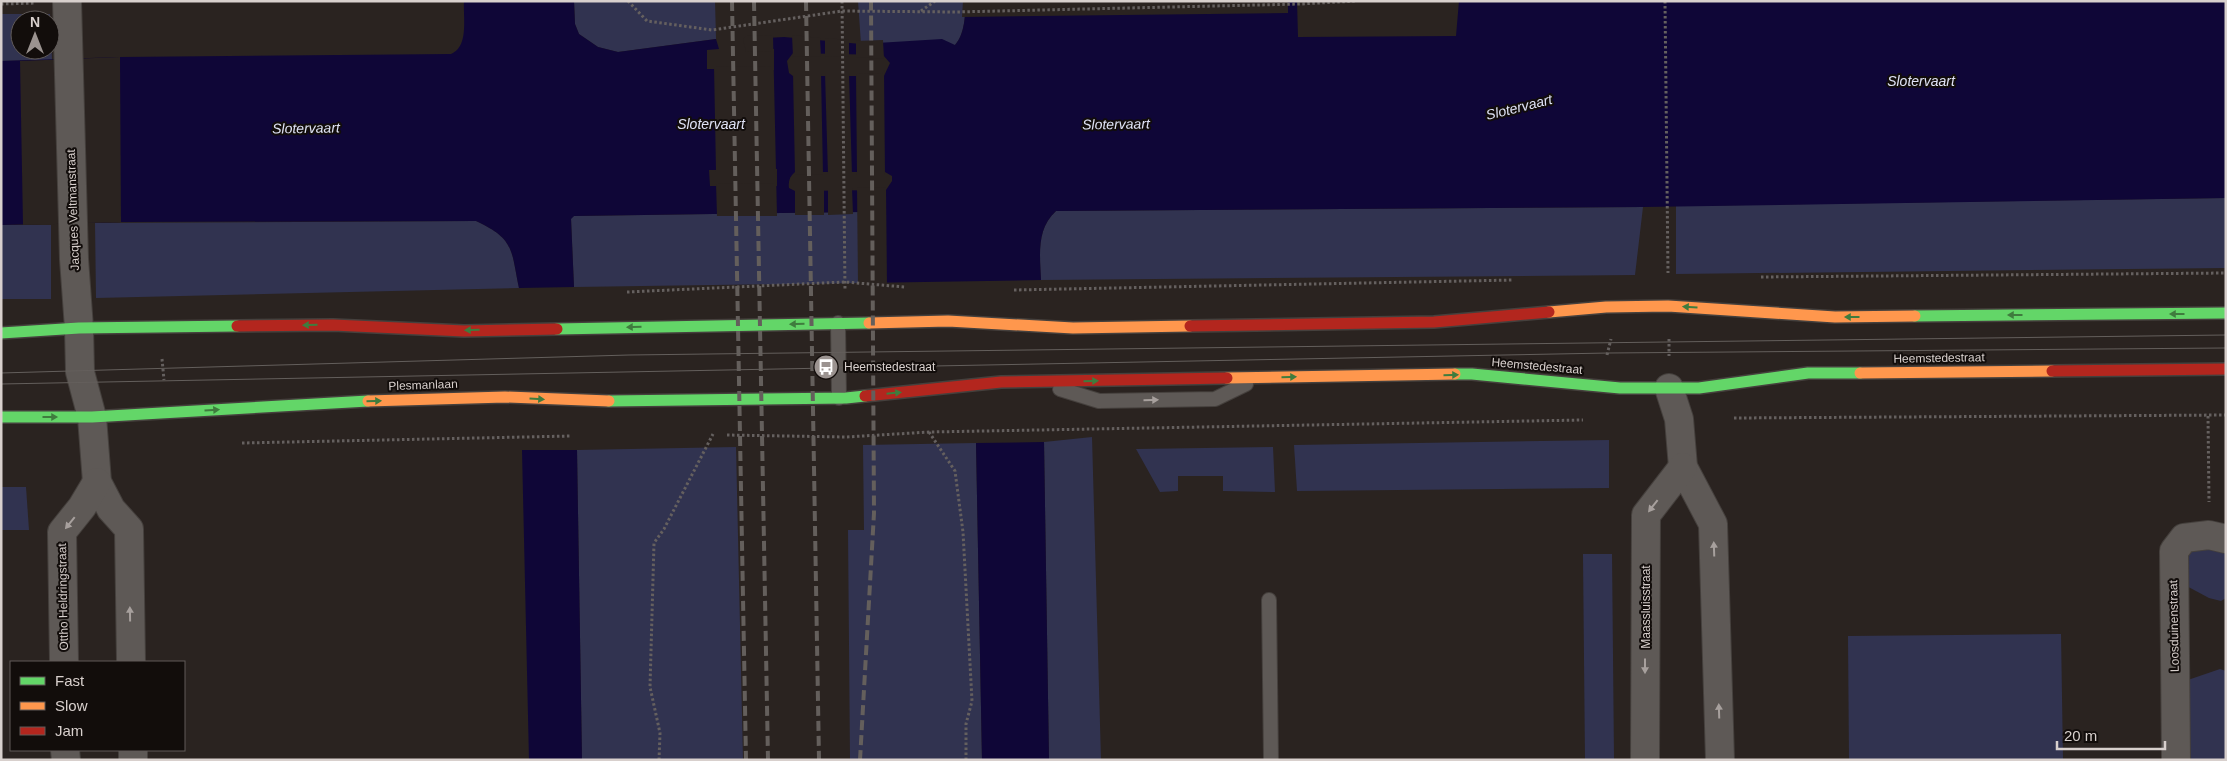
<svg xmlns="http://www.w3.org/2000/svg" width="2227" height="761" font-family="Arial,sans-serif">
	<rect width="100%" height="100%" fill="#2a2320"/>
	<g fill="#313350" fill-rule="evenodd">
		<polygon points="574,1 715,1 716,39 618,52 598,47 579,34 575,24"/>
		<path d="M858 1H966C965 15 965 34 955 45L861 44Z"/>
		<path d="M1 14H50L52 60 1 61ZM20 20H50V50H20Z"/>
		<polygon points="2226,198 2226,268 1676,274 1676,206"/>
		<path d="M1643 207 1635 275 1041 280C1040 256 1036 229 1056 211Z"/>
		<polygon points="860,212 861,283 574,287 571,218 574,216"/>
		<path d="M476 221C515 239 511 250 519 288L96 298 95 223Z"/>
		<rect x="1" y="225" width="50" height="74"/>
		<polygon points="1092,437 1101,760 1049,760 1044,442"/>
		<polygon points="1609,440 1609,488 1297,491 1294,445"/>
		<polygon points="976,443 982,760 850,760 848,530 864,530 863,445"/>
		<polygon points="736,447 743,760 582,760 577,450"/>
		<polygon points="1273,447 1275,492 1223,491 1223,476 1178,476 1178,491 1160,492 1136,449"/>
		<polygon points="1,487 26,487 29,530 1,530"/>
		<polygon points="2185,547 2226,547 2226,598 2221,601 2209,598 2181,583"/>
		<polygon points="1583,554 1612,554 1614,760 1585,760"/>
		<polygon points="2061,634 2063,760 1849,760 1848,636"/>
		<polygon points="2220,669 2226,671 2226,760 2189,760 2182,682"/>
	</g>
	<g fill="#0f0637" fill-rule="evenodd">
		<path d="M464 1H574L575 24 579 34 598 47 618 52 716 39 719 49 707 50V69L774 70V49H747L746 39 784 37 861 44 942 39 955 45C965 34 965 15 966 1H1297L1298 37 1456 36 1459 1H2226V198L1643 207 1056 211C1036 229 1040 256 1041 280L861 283 860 212 574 216 571 219 574 287 519 288C511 250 515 239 476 221L121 222 1 225V61L120 57 451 54C469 47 463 18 464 1ZM793 53 883 55 890 63 884 76H793L789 73 787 61ZM709 170 777 169V186H710ZM795 172H885L892 176V181L886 190 795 191 789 188C788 181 790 176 795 172Z"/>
		<polygon points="1044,442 1049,760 982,760 976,443"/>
		<polygon points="522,450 577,450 582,760 529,760"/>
	</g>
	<g fill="#2a2320">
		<polygon points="963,1 1288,1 1288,13 962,17"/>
		<polygon points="773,35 777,216 717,216 716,183 775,184 775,172 716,172 714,66 772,67 772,51 746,52 743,39 746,36"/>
		<polygon points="792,35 820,38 821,56 793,57"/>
		<polygon points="825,38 849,40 849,57 825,56"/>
		<polygon points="883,40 884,59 856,57 856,41"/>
		<polygon points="120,57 121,222 23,225 20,61"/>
		<polygon points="884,70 885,175 857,175 856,73 882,74"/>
		<polygon points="793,73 821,73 823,174 795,175"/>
		<polygon points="825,73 849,73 852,175 828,175"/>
		<polygon points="886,187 887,285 860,285 858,283 857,188"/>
		<rect x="795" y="188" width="29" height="27"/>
		<polygon points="828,188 852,188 853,214 828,215"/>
	</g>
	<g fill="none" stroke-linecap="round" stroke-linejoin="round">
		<defs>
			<g id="lane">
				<polyline points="838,323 839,398"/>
				<polyline points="1060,389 1099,401 1215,399 1246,384"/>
				<polyline points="1269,600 1271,760"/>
			</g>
			<g id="street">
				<polyline points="67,1 74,259 79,328 80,372 92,417 97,482 111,509 129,529 131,662"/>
				<polyline points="1669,388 1679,419 1683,467 1713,524 1720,760"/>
				<polyline points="64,662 62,532 82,507 97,482"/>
				<polyline points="65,750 66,760"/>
				<polyline points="133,750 133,760"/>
				<polyline points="1645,760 1646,515 1683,467"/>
				<polyline points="2176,760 2174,551 2184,538 2209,535 2226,539"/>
			</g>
			<g id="fast">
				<polyline points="1915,316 2226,313"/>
				<polyline points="557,329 869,323"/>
				<polyline points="1,333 79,328 237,326"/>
				<polyline points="1455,374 1472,374 1620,388 1699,388 1808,373 1860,373"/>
				<polyline points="609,401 846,398 865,396"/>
				<polyline points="1,417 92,417 368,401"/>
			</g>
			<g id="slow">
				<polyline points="1549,312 1606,307 1668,306 1835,317 1915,316"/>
				<polyline points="869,323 948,321 1073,328 1190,326"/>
				<polyline points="1860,373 2052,371"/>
				<polyline points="1227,378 1455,374"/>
				<polyline points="368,401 505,397 609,401"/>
			</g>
			<g id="jam">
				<polyline points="237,326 333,325 464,331 557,329"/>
				<polyline points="1190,326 1434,322 1549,312"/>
				<polyline points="2052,371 2226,369"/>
				<polyline points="865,396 1001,382 1227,378"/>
			</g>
		</defs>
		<use href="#lane" stroke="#45403d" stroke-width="16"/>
		<use href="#street" stroke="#45403d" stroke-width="30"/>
		<use href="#fast" stroke="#45403d" stroke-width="14"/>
		<use href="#slow" stroke="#45403d" stroke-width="14"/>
		<use href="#jam" stroke="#45403d" stroke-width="14"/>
		<g stroke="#65605f" stroke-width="3" stroke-dasharray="2.5 2.5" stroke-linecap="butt">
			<polyline points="628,1 647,21 712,30 842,11 956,12 1300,4 1357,1"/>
			<polyline points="842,1 845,291"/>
			<polyline points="1665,1 1668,273"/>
			<polyline points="1,4 36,3"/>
			<polyline points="921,11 935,1"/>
			<polyline points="1761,277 2226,273"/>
			<polyline points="1014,290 1513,280"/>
			<polyline points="627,292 845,282 905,287"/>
			<polyline points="1669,339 1669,356"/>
			<polyline points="1607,355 1611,339"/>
			<polyline points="162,359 164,380"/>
			<polyline points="2208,416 2209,502"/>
			<polyline points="1734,418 2226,415"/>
			<polyline points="929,432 955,471 963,532 972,701 966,724 966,760"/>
			<polyline points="727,435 846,437 929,432 1583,420"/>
			<polyline points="242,443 571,436"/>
			<polyline points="659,760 660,733 650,687 654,543 664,529 713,434"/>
		</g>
		<use href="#lane" stroke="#5e5956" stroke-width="14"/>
		<use href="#street" stroke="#5e5956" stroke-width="28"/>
		<use href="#fast" stroke="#63d668" stroke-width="11"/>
		<use href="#slow" stroke="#ff974d" stroke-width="11"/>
		<use href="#jam" stroke="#b3261e" stroke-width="11"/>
		<g stroke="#645f5c" stroke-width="1">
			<polyline points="1,373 629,355 2226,335"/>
			<polyline points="1,384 1608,353 2226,348"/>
		</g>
		<g stroke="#645f5c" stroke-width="4" stroke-dasharray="10 5" stroke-linecap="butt">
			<polyline points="732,1 746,760"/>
			<polyline points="754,1 768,760"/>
			<polyline points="806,1 819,760"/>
			<polyline points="860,760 874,513 871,1"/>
		</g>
	</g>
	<defs><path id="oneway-solid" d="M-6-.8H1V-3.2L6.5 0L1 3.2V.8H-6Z" transform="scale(1.25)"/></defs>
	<g fill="#3f7c3e">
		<use href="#oneway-solid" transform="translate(1690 307) rotate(-177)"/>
		<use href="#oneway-solid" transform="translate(2177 314) rotate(180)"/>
		<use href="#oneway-solid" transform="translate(2015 315) rotate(180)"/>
		<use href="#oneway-solid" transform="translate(1852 317) rotate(180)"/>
		<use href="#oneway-solid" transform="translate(797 324) rotate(179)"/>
		<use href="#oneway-solid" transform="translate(310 325) rotate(179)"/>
		<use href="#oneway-solid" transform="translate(634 327) rotate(179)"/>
		<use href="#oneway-solid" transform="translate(472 330) rotate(179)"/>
		<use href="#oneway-solid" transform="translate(1451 375) rotate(-1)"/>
		<use href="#oneway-solid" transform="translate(1289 377) rotate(-1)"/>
		<use href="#oneway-solid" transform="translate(1091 381) rotate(-1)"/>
		<use href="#oneway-solid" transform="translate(894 393) rotate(-6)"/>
		<use href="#oneway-solid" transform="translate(537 399) rotate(4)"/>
		<use href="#oneway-solid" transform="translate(374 401) rotate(-2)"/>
		<use href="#oneway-solid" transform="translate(212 410) rotate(-4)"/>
		<use href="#oneway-solid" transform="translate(50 417)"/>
	</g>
	<g fill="#a7a09d">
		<use href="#oneway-solid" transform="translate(1151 400) rotate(-1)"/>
		<use href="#oneway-solid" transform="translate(1653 506) rotate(128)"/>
		<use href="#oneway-solid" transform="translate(70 523) rotate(129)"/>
		<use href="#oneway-solid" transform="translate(1714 549) rotate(-92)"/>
		<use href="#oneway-solid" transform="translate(130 614) rotate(-91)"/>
		<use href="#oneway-solid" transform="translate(1645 666) rotate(90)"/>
		<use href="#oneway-solid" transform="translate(1719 711) rotate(-92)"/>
	</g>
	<defs>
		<symbol id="bus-disc" viewBox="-11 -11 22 22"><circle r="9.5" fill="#9b9390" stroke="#120d0b"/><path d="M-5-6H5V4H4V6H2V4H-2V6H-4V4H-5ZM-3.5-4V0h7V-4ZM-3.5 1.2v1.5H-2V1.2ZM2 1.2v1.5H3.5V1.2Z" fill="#fff"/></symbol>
	</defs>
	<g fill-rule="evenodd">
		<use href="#bus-disc" x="812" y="353" width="28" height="28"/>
	</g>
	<g text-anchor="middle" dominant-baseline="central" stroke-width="4" stroke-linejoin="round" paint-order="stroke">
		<g font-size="12" fill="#d8d0cd" stroke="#120d0b">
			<text transform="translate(73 210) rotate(-92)">Jacques Veltmanstraat</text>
			<text transform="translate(1939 358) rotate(-1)">Heemstedestraat</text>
			<text transform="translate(1537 366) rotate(5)">Heemstedestraat</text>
			<text transform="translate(423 385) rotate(-2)">Plesmanlaan</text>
			<text transform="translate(63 597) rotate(-91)">Ottho Heldringstraat</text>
			<text transform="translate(1646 607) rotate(-90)">Maassluisstraat</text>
			<text transform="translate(2174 626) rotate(-91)">Loosduinenstraat</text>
		</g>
		<g font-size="12" fill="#d8d0cd" stroke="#120d0b" text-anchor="start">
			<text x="844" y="367">Heemstedestraat</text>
		</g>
		<g font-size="14" font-style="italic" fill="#dfe2f5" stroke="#120d0b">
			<text x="1921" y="81">Slotervaart</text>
			<text transform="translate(1519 107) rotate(-14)">Slotervaart</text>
			<text x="711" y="124">Slotervaart</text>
			<text transform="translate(1116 124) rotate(-1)">Slotervaart</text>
			<text transform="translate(306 128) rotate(-1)">Slotervaart</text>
		</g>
	</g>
	<rect width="2227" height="761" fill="none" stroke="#d8d0cd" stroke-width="5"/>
	<rect x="10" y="661" width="175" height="90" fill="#120d0b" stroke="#615b59"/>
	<rect x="20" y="677" width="25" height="8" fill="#63d668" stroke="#615b59"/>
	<text x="55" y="686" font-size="15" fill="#d8d0cd">Fast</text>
	<rect x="20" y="702" width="25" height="8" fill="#ff974d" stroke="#615b59"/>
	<text x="55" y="711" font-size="15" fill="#d8d0cd">Slow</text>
	<rect x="20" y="727" width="25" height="8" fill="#b3261e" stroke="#615b59"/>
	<text x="55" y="736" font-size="15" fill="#d8d0cd">Jam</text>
	<g transform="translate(35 35)"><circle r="24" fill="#120d0b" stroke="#615b59"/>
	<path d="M0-4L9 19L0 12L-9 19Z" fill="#9b9390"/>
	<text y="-8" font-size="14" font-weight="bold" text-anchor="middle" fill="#d8d0cd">N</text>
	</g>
	<path d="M2057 741v8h108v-8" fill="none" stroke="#d8d0cd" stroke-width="2.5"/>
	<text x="2064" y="741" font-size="15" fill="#d8d0cd" stroke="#120d0b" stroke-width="4" paint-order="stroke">20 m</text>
</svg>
